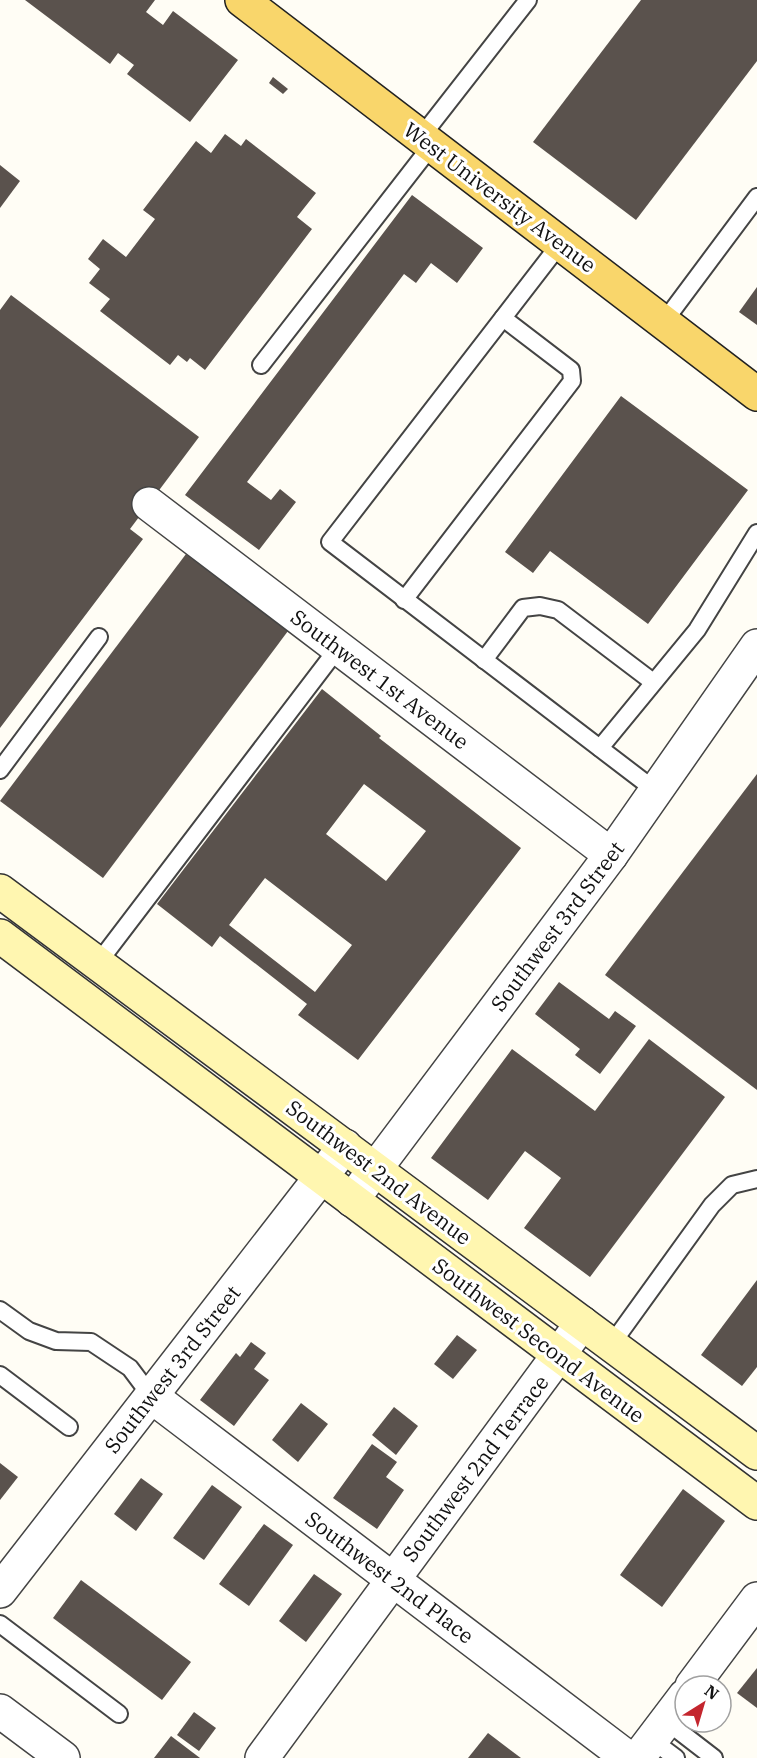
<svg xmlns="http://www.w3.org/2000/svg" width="757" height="1758" font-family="'IBM Plex Serif',serif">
	<rect width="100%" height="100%" fill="#fffdf5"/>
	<g fill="#5a524d" fill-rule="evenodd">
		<polygon points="25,0 155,0 146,12 163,25 173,11 238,60 190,122 127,74 134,65 118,53 110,64"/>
		<polygon points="641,0 757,0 757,61 636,220 533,142"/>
		<polygon points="273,77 288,89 283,94 269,83"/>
		<polygon points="225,134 241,146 246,139 316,193 297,217 312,229 205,370 190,358 187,362 178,355 170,365 100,311 110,299 89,283 100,269 88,259 103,239 126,257 155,219 143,210 196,141 211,153"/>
		<polygon points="0,165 20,181 0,208"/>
		<polygon points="412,195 483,248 457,283 431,263 416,283 404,274 247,482 271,500 280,489 296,502 259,550 185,495"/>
		<polygon points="757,287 757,325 739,312"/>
		<polygon points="11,295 199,437 130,529 143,539 0,728 0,310"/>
		<polygon points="621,396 748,490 648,624 550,551 533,573 505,552"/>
		<polygon points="186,554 288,631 103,878 0,801"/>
		<path d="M322 689 381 736 379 738 521 848 358 1060 298 1015 307 1004 220 936 212 947 157 904ZM364 784 426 831 386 881 326 834ZM265 878 352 945 315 992 229 925Z"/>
		<polygon points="757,774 757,1090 605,975"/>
		<polygon points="559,982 609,1019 615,1011 636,1026 600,1074 575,1055 580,1049 535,1014"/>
		<polygon points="649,1039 725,1097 590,1277 524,1228 561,1178 525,1151 488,1200 431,1158 512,1049 595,1111"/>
		<polygon points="757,1280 757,1367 742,1386 701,1355"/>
		<polygon points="457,1335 477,1350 453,1379 434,1364"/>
		<polygon points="251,1342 266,1353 254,1369 269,1380 234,1426 200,1400 236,1353 240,1357"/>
		<polygon points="301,1403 328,1424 298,1462 272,1440"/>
		<polygon points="394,1407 418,1426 396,1455 372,1435"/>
		<polygon points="372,1444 397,1462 386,1477 404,1490 377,1529 333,1498"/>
		<polygon points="0,1463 18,1477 0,1500"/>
		<polygon points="141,1478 163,1494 136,1531 114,1514"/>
		<polygon points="212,1485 242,1507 204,1560 173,1538"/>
		<polygon points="683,1489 725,1521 662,1607 620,1575"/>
		<polygon points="264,1524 293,1545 249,1606 219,1584"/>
		<polygon points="314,1574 342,1594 306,1642 279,1621"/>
		<polygon points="81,1580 191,1662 162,1700 53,1618"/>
		<polygon points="757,1668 757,1708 737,1693"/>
		<polygon points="194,1712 216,1728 199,1751 177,1735"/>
		<polygon points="488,1733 521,1758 468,1758"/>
		<polygon points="171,1736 200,1758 154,1758"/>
	</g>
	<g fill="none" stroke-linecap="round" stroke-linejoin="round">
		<defs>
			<g id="lane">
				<polyline points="421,137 528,0"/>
				<polyline points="560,244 330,542 656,791"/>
				<polyline points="663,323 757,197"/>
				<polyline points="261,365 432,145"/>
				<polyline points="404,600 572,381 571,370 503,318"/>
				<polyline points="484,660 523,608 540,606 558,610 653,682"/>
				<polyline points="600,748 697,630 757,533"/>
				<polyline points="0,770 99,637"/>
				<polyline points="98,963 338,648"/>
				<polyline points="0,1310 29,1331 56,1341 91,1342 130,1368 151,1396"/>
				<polyline points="611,1345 712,1205 732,1185 757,1179"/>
				<polyline points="0,1375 69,1427"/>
				<polyline points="0,1624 119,1714"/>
				<polyline points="666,1721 714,1758"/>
				<polyline points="652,1740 676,1758"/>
			</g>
			<g id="street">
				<polyline points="149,504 611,855"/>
				<polyline points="352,1200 611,855 757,646"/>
				<polyline points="151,1396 628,1758"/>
				<polyline points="0,1591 345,1146"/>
				<polyline points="692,1686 757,1599"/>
				<polyline points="0,1711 63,1758"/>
				<polyline points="262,1758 582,1323"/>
				<polyline points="638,1758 685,1696"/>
			</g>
			<g id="secondary">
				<polyline points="0,891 757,1453"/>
				<polyline points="0,936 757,1503"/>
			</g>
			<polyline id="primary" points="242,0 757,394"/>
		</defs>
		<use href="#lane" stroke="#444" stroke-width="20"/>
		<use href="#street" stroke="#444" stroke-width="36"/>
		<use href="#secondary" stroke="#333" stroke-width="36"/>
		<use href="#primary" stroke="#222" stroke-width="36"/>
		<use href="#lane" stroke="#fff" stroke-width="16"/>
		<use href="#street" stroke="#fff" stroke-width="33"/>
		<use href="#secondary" stroke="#fff6b0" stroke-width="33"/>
		<use href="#primary" stroke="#f9d66b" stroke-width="33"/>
	</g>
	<g text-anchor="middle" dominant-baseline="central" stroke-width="6" stroke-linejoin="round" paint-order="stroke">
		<g font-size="21" fill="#111" stroke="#fff">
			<text transform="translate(500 197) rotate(37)">West University Avenue</text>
			<text transform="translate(380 679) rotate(37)">Southwest 1st Avenue</text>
			<text transform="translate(557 926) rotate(-53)">Southwest 3rd Street</text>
			<text transform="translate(379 1172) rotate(37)">Southwest 2nd Avenue</text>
			<text transform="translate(539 1340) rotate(37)">Southwest Second Avenue</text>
			<text transform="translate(172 1369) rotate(-52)">Southwest 3rd Street</text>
			<text transform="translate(475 1468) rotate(-53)">Southwest 2nd Terrace</text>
			<text transform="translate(390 1577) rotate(37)">Southwest 2nd Place</text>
		</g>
	</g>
	<g transform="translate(703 1704) rotate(37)"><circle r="28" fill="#ffffff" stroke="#a0a0a0" stroke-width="1.5"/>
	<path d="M0-4.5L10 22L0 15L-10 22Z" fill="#c4262e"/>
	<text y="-9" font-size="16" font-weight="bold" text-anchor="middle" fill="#111111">N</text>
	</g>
</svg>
